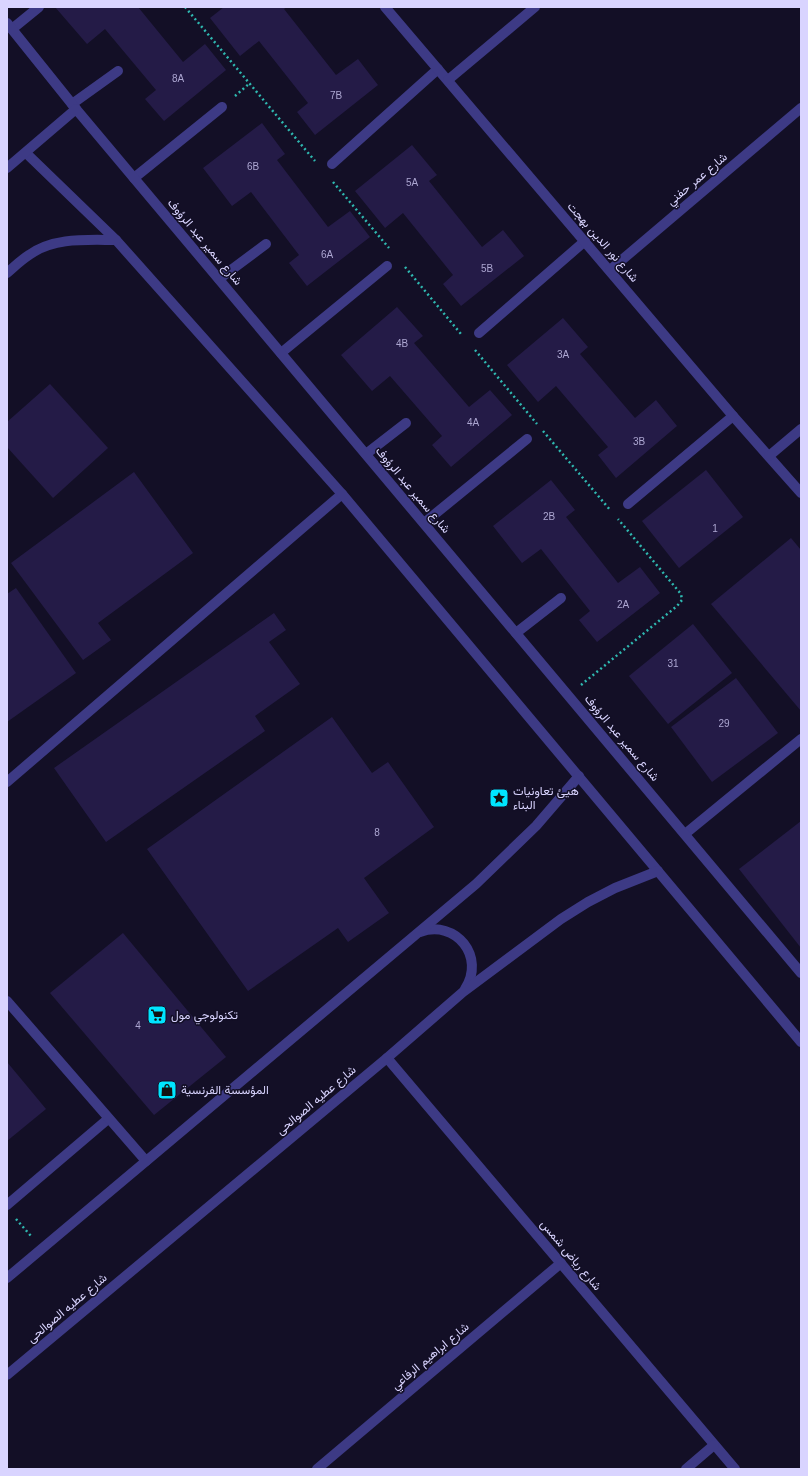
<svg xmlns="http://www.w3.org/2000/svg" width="808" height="1476" font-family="Helvetica,Vazirmatn,sans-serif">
	<rect width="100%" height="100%" fill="#130f26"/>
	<g fill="#241b47">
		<polygon points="55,7 138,7 183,62 205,44 226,70 164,121 145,99 156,90 105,29 87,44"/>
		<polygon points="224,7 287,7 284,9 336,75 358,59 378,85 315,135 297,112 308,103 259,41 240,56 210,18"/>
		<polygon points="262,123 285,154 277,160 328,227 350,211 370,237 307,286 289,263 299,255 251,192 232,206 203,168"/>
		<polygon points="412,145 437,175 429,181 482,247 503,230 524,256 461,306 443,284 453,275 403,213 385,228 355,191"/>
		<polygon points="397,307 423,336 414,343 469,407 490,390 512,415 451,467 432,445 442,436 390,376 372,391 341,355"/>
		<polygon points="563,318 588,347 580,354 635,418 656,400 677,426 616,478 598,455 608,447 556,386 538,402 507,365"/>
		<polygon points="50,384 108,448 53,498 7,447 7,422"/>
		<polygon points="706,470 743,517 679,568 642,521"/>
		<polygon points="134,472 193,553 98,623 111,640 83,660 11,563"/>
		<polygon points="551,480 575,510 566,517 618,583 640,567 660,593 597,642 579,620 590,611 541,549 522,563 493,526"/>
		<polygon points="791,538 801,550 801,711 711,604"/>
		<polygon points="16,588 76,673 7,722 7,594"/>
		<polygon points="274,613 286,630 269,642 300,684 255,716 265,731 106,842 54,768"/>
		<polygon points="693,624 732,673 668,724 629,676"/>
		<polygon points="736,678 778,733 712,782 671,727"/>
		<polygon points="332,717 372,773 388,762 434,827 364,878 389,913 348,942 338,928 248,991 147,849"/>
		<polygon points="801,821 801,948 739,869"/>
		<polygon points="123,933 226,1057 154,1115 50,993"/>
		<polygon points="7,1062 46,1109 7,1141"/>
	</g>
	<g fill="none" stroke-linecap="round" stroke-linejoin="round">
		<g stroke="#2fb8b0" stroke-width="2.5" stroke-dasharray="2 3" stroke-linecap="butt">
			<polyline points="185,7 315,161"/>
			<polyline points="235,96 250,83"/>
			<polyline points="333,182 389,248"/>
			<polyline points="405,267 461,334"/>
			<polyline points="475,350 537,424"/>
			<polyline points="543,431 611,511"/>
			<polyline points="581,685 677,606 682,600 681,594 618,519"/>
			<polyline points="16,1219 31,1236"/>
		</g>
		<g stroke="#3d3a85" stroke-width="10">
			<polyline points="12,29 39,7"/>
			<polyline points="72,104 118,71"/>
			<polyline points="332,164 438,69"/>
			<polyline points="134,178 222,107"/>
			<polyline points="219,279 266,244"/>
			<polyline points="479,333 585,241"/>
			<polyline points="281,353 387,266"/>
			<polyline points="366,454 406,423"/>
			<polyline points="628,504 733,416"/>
			<polyline points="424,523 527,439"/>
			<polyline points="516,633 561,598"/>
			<polyline points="7,1205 108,1119"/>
		</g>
		<g stroke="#3d3a85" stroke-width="10">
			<polyline points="385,7 733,416 801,493"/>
			<polyline points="7,23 76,109"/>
			<polyline points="448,80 535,7"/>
			<polyline points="610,270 801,108"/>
			<polyline points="769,456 801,429"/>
			<polyline points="7,782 342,494"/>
			<polyline points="685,834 801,739"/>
			<polyline points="7,1001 146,1161"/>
			<polyline points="387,1058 735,1469"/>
			<polyline points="317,1469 561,1263"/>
			<polyline points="686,1469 714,1445"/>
		</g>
		<g stroke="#3d3a85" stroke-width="10">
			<polyline points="26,153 116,240 342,494 801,1042"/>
			<polyline points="7,168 76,109 801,973"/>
			<path d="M7 273C14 267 21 260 29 255 54 237 87 240 116 240"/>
			<path d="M420 932C456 919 486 957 465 989"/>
			<polyline points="7,1278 476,884 536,826 579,776"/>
			<polyline points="7,1375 387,1058 463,992 561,919 588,902 615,888 658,871"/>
		</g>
	</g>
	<defs>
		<symbol id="sight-square" viewBox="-11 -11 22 22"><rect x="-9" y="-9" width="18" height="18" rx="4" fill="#00e5ff" stroke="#130f26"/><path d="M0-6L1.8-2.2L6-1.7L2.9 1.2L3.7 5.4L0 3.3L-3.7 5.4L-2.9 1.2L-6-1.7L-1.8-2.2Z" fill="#111"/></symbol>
		<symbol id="supermarket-square" viewBox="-11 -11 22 22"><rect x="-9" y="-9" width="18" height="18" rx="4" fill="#00e5ff" stroke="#130f26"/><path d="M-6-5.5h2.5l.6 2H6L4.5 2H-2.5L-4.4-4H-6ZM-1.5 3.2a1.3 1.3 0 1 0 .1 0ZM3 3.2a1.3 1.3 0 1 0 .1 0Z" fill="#111"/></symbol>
		<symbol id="shop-square" viewBox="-11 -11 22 22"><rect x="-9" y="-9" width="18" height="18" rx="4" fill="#00e5ff" stroke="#130f26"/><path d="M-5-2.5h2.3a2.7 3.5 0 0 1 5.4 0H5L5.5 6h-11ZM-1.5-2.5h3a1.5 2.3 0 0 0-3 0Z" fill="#111"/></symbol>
	</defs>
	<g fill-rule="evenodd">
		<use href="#sight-square" x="488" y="787" width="22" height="22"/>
		<use href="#supermarket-square" x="146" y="1004" width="22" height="22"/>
		<use href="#shop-square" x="156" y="1079" width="22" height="22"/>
	</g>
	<g text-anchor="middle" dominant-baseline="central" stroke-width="3" stroke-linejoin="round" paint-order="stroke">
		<g font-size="10" fill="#aca6d1">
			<text x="178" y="78">8A</text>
			<text x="336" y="95">7B</text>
			<text x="253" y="166">6B</text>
			<text x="412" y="182">5A</text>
			<text x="327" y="254">6A</text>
			<text x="487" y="268">5B</text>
			<text x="402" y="343">4B</text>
			<text x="563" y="354">3A</text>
			<text x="473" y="422">4A</text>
			<text x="639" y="441">3B</text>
			<text x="549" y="516">2B</text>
			<text x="715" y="528">1</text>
			<text x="623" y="604">2A</text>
			<text x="673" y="663">31</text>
			<text x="724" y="723">29</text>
			<text x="377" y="832">8</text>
			<text x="138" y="1025">4</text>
		</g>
		<g font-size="12" fill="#d9d4ff" stroke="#130f26">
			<text transform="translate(697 179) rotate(-40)">شارع عمر حفني</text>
			<text transform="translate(205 242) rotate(50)">شارع سمير عبد الرؤوف</text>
			<text transform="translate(603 242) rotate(49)">شارع نور الدين بهجت</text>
			<text transform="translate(413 490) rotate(50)">شارع سمير عبد الرؤوف</text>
			<text transform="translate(622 738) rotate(50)">شارع سمير عبد الرؤوف</text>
			<text transform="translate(316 1100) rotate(-40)">شارع عطيه الصوالحى</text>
			<text transform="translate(571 1255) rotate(50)">شارع رياض شمس</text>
			<text transform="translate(67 1308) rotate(-40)">شارع عطيه الصوالحى</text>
			<text transform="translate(430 1356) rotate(-40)">شارع ابراهيم الرفاعي</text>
		</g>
		<g font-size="12" fill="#d9d4ff" stroke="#130f26" text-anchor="start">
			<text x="513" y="791">هيئ تعاونيات<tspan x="513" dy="14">البناء</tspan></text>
			<text x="171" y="1015">تكنولوجي مول</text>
			<text x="181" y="1090">المؤسسة الفرنسية</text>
		</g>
	</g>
	<rect width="808" height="1476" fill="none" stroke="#d9d4ff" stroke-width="16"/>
</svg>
